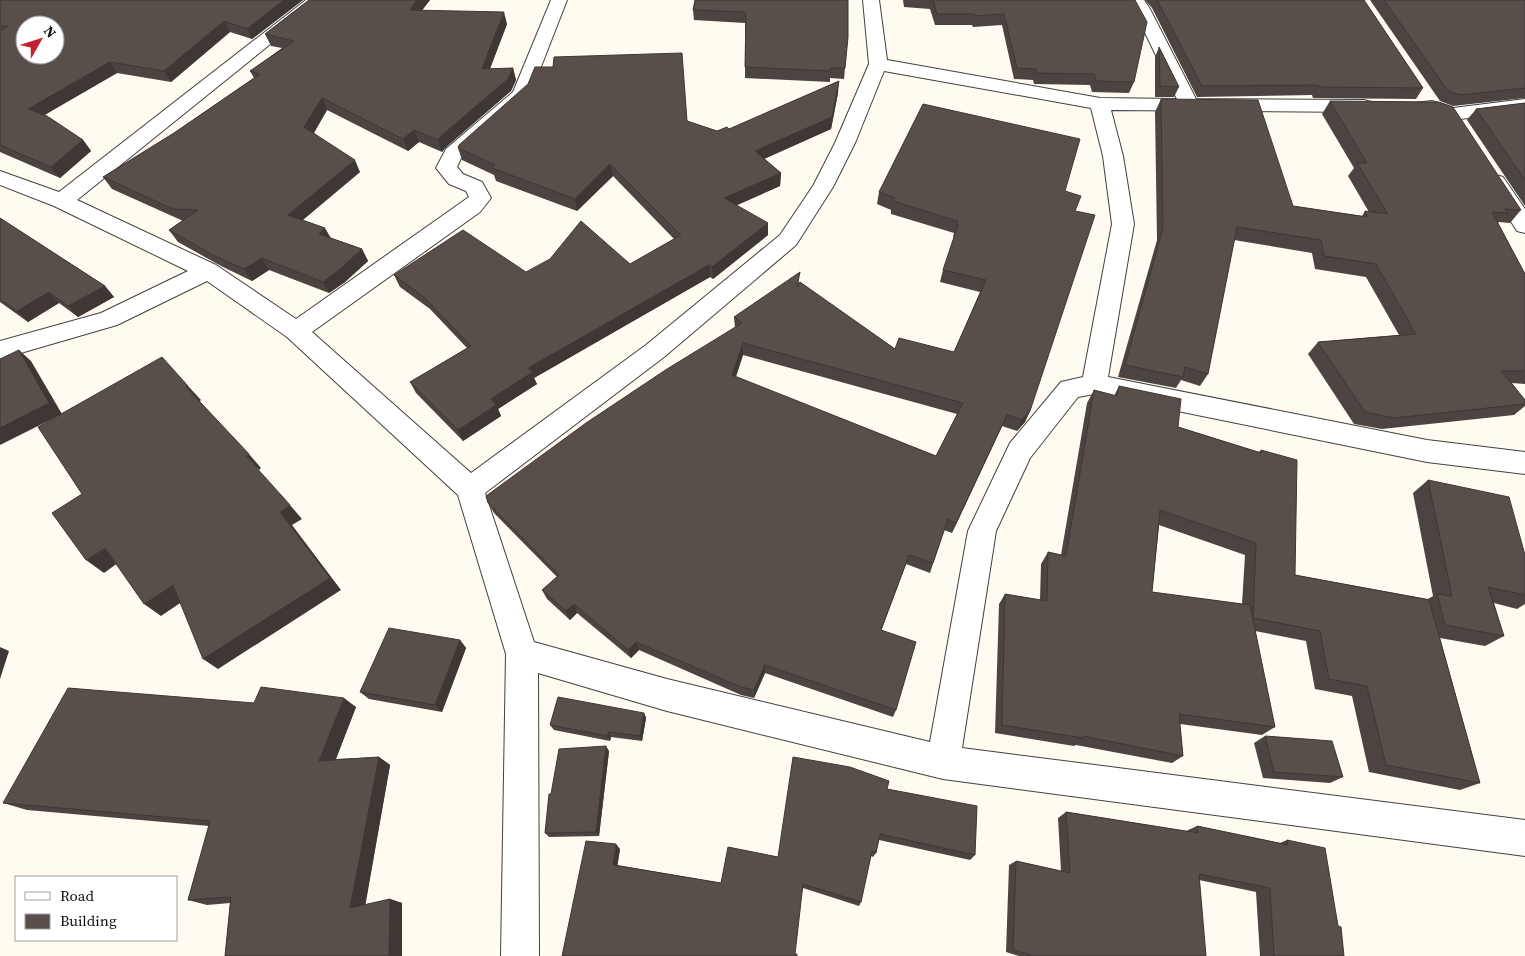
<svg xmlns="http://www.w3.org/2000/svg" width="1525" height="956" font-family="'Source Serif 4',serif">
	<rect width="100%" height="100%" fill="#fffbf0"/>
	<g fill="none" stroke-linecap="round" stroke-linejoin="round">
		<defs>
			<g id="minor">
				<path d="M306 0H325L77 200 216 265 296 319 469 197 466 191 449 184 436 168 446 149 513 92 551 0H567L530 95 462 156 457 167 463 174 482 182 491 198 480 212 312 332 471 473 646 345 780 235 813 186 835 143 869 64 863 0H879L887 60 1100 98 1177 99 1134 10 1127 0H1144L1150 9 1196 99 1364 100 1371 102 1374 106 1371 110 1364 112 1111 110 1123 156 1134 224 1108 377 1427 440 1525 452V474L1427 462 1094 394 1078 397 1030 458 996 531 962 748 1525 820V856L943 779 667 711 538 673 539 956H501L506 654 458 495 287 337 207 281 117 325 0 359V341L101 313 188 271 54 206 0 185V171L59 192ZM884 71 1091 108 1103 156 1112 224 1083 377 1061 382 1010 443 968 531 930 742 667 679 534 642 485 493 664 357 796 245 833 187 855 143Z"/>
				<polygon points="1525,99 1525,111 1452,120 1430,113 1415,111 1412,107 1415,103 1432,101 1453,108"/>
				<polygon points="1496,175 1503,177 1525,209 1525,233 1517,231 1486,182 1489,177"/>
			</g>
		</defs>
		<use href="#minor" stroke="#414141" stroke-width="2"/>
		<use href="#minor" fill="#fff" fill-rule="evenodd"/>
	</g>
	<g fill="#4c4440" fill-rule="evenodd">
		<polygon points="0,0 303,0 252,39 230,32 171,82 117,73 44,115 83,140 91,151 60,178 0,152"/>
		<polygon points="309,0 430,0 422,10 507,24 490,69 513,68 516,80 511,91 445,148 442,152 419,142 408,151 327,110 314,133 360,172 303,220 331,238 362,249 368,261 345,282 329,293 269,270 252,281 221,266 178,242 169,230 183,221 181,220 112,189 103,177 174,133 254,78 250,71 282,48 271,46 265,34"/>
		<polygon points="695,0 848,37 844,79 830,78 830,82 745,78 745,23 694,20 693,10"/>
		<polygon points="903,0 1135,0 1134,82 1129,93 1092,92 1090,85 1034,84 1033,80 1014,79 1002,25 973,27 972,25 935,25 930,9 904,7"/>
		<polygon points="1145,0 1364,0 1423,88 1416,99 1313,98 1312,95 1197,97 1152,8"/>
		<polygon points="1370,0 1525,0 1525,98 1453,106 1440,101"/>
		<polygon points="1159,47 1179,87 1174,97 1155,97 1155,57"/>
		<polygon points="838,93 831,129 764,159 781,173 780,186 736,205 768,235 713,279 710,277 534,378 537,384 498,409 501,416 463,441 416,393 410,382 467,348 430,309 400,287 394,275 526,272 630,264 674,239 613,176 577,211 496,181 494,175 462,160 458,148 687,121 717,131 729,129"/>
		<polygon points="1161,99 1293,206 1362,216 1365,211 1369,212 1348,176 1354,168 1322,114 1330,101 1521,210 1510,223 1499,222 1498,223 1525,274 1525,384 1512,383 1525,400 1525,406 1514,415 1382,429 1354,424 1308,354 1318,342 1399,335 1366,277 1315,269 1312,253 1234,240 1208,374 1200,386 1181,380 1176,388 1118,377 1157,240 1155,112"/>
		<polygon points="1525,103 1525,206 1467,120 1476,109"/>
		<path d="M1065 191 1075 211 1030 411 1025 422 1017 431 1002 426 952 533 944 530 930 573 906 564 881 630 896 710 893 717 765 673 754 698 741 695 639 650 631 658 577 613 570 620 547 599 542 590 557 577 494 513 488 503 735 328 734 317 799 282 895 349 954 352 980 292 940 282 943 270 954 237H953L954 233 891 214V210L877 204 879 192ZM743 355 957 414 936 456 736 377Z"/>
		<polygon points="0,218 105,286 114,297 78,317 59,303 28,322 0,302"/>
		<path d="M1119 386 1178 427 1259 452 1261 450 1295 575 1428 599 1433 596 1413 493 1428 480 1525 595V604L1517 609 1494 603 1504 636 1485 646 1440 638 1480 783 1460 790 1369 772 1352 696 1315 689 1306 641 1255 631 1275 727 1262 735 1180 724 1183 756 1172 763 1076 745 1074 746 995 733 999 604 1005 594 1040 600 1041 564 1048 552 1061 555 1087 403 1094 390 1114 396ZM1159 525 1245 555 1242 604 1152 592Z"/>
		<polygon points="460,640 466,648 442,712 369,699 360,692"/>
		<polygon points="254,703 356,707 336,759 379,757 390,765 365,905 390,899 402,903 402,956 225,956 230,903 207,905 188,900 209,826 27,810 3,803"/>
		<polygon points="644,713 646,718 642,741 611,737 610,741 554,730 550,725"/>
		<polygon points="1265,736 1343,777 1330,783 1263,778 1254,743"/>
		<polygon points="609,751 599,836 549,837 545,833 551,794"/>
		<polygon points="887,789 975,855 970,860 879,840 876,853 873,857 871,856 861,902 859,906 803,888 562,956 620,849 617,865 721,883 778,857"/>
		<polygon points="1066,812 1186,831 1197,826 1280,843 1287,840 1338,926 1344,956 1260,956 1256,892 1199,880 1206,956 1019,956 1006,952 1009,865 1016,861 1061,871 1058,818"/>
	</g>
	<g fill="#3e3734">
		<polygon points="284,0 303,0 252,39 247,29"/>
		<polygon points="417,0 430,0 414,21 410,10"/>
		<polygon points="504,12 507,24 485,81 482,69"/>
		<polygon points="224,21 230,32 171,82 164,71"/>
		<polygon points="110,62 117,73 36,120 28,109"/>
		<polygon points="513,68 516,80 511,91 445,148 442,152 438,140 441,136"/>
		<polygon points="839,81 838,93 831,129 755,163 755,151"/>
		<polygon points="322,98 327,110 310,139 304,127"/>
		<polygon points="414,130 419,142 408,151 403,139"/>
		<polygon points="83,140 91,151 60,178 51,167"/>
		<polygon points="355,160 360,172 295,226 288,215"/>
		<polygon points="610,164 613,176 577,211 575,199"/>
		<polygon points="781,173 780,186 724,211 724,198"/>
		<polygon points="768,223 768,235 713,279 712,267"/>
		<polygon points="325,228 332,240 319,234"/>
		<polygon points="362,249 368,261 345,282 329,293 323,282"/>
		<polygon points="262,258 269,270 252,281 244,269"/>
		<polygon points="709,265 710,277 534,378 537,384 498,409 501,416 463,441 458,430 491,399 528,368"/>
		<polygon points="105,286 114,297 78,317 68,306"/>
		<polygon points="49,292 59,303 28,322 17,311"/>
		<polygon points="743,343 743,355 732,387 732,375"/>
		<polygon points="19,350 31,361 62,414 0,445 0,428"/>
		<polygon points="188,386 201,400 199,402 186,387"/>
		<polygon points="1030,411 1025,422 1017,431 1022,420"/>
		<polygon points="1007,415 1002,426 952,533 956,523"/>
		<polygon points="249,454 261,468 259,470 246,456"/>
		<polygon points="290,505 302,519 292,525 341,590 218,669 203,659 280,512"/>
		<polygon points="105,548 122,560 104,573 86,560"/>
		<polygon points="909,555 906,564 878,639 881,630"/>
		<polygon points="173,585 189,597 161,616 144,604"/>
		<polygon points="574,604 577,613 570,620 566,611"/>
		<polygon points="460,640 466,648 442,712 435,705"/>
		<polygon points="636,642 639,650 631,658 628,650"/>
		<polygon points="0,647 9,651 0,679"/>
		<polygon points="765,665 765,673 754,698 754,690"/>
		<polygon points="344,698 356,707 332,769 319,761"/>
		<polygon points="644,713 646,718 642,741 640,736"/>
		<polygon points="608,732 611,737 610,741 608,736"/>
		<polygon points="606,746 609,751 599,836 596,832"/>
		<polygon points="379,757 390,765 364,913 350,908"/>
		<polygon points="616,844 620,849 617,869 613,865"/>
		<polygon points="390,899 402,903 402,956 389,956"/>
	</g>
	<g fill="#584f4a" stroke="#3e3734" fill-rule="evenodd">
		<path d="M0 0H284L247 29 224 21 164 71 110 62 28 109 47 116 83 140 51 167 0 145V31L8 26H0ZM25 25H55V55H25Z"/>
		<polygon points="309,0 417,0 410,10 504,12 482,69 513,68 508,79 441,136 438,140 414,130 403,139 322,98 304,127 355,160 288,215 325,228 319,234 362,249 339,270 323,282 262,258 244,269 213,255 169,230 198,210 173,209 103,177 174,133 260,74 250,71 294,41 265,34"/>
		<polygon points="695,0 848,0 848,37 845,68 831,68 830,71 745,67 746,12 693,10"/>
		<polygon points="933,0 1135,0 1147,22 1134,82 1096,81 1094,74 1037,73 1036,69 1017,68 1004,14 975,16 974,14 937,14"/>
		<polygon points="1157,0 1364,0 1423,88 1320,87 1318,85 1202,86"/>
		<polygon points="1384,0 1525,0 1525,88 1461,95 1448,91"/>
		<polygon points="1159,47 1179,87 1160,86"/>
		<polygon points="682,53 687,121 717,131 727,127 729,129 839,81 832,117 755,151 781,173 724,198 768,223 712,267 709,265 528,368 533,372 491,399 496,405 458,430 410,382 471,346 424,297 394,275 463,230 526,272 550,259 581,221 630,264 681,235 610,164 575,199 492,168 495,165 458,148 459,145 528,84 535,67 553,67 554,57"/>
		<polygon points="1161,99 1258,100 1293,206 1367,217 1365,211 1388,214 1357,163 1367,163 1330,101 1439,102 1453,107 1521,210 1505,209 1507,213 1492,212 1525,274 1525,371 1501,371 1525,400 1525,404 1394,418 1365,412 1318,342 1416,334 1376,264 1324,256 1321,240 1237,227 1208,374 1185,367 1183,377 1125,365 1163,228"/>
		<polygon points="1525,103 1525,180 1476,109"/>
		<path d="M923 104 1080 139 1065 191 1081 196 1075 211 1095 215 1030 411 1022 420 1007 415 956 523 948 519 933 563 909 555 881 630 916 642 896 710 765 665 754 690 741 687 636 642 628 650 574 604 566 611 542 590 559 575 488 503 486 496 586 423 667 369 742 323 734 317 800 272 797 287 800 282 895 349 899 338 954 352 986 280 943 270 958 225H956L958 221 893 201 895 198 879 192ZM743 343 963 403 936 456 732 375Z"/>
		<polygon points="0,218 105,286 68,306 49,292 17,311 0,299"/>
		<polygon points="19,350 49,403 0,428 0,359"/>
		<polygon points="162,357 188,386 186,387 249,454 246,456 290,505 280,512 330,578 203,659 173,585 144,604 105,548 86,560 52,513 82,494 38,427"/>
		<polygon points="1119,386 1181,399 1178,427 1261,453 1261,450 1297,460 1295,575 1429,600 1480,783 1386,765 1367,686 1329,679 1320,631 1253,618 1256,543 1160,510 1152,592 1250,605 1275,727 1179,714 1183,756 1083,736 1083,738 1002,725 1005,594 1047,601 1048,552 1066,556 1094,390 1117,396"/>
		<polygon points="1428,480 1509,497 1525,555 1525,595 1488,587 1504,636 1445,625 1437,594 1452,596"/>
		<polygon points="389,628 460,640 435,705 360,692"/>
		<polygon points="261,687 344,698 319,761 379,757 350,908 390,899 389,956 225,956 231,897 188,900 210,821 3,803 68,688 254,703"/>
		<polygon points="558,697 644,713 640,736 608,732 608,736 550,725"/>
		<polygon points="1265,736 1332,741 1343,777 1274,772"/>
		<polygon points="606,746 596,832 545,833 549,794 551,794 559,749"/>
		<polygon points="793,757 850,767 889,781 887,789 977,806 975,855 880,834 876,853 872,851 861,902 803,884 795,954 797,954 797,956 562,956 586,841 616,844 613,865 721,883 728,847 778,857"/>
		<polygon points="1066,812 1198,833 1197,826 1288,845 1287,840 1325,848 1338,926 1341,927 1344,956 1274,956 1270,888 1199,874 1206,956 1033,956 1013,949 1016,861 1070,873"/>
	</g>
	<rect x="15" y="876" width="162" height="65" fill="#ffffff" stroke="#9f9f9f"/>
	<rect x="25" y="892" width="25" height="8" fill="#ffffff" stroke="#9f9f9f"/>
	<text x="60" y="901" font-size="15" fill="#0e0e0e">Road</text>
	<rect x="25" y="914" width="25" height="15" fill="#584f4a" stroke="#9f9f9f"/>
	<text x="60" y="926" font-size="15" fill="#0e0e0e">Building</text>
	<g transform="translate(40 40) rotate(51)"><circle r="24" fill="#ffffff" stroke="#9f9f9f"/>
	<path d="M0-4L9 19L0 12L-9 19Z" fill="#c61f2f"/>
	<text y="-8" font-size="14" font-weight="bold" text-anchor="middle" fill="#0e0e0e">N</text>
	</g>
</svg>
